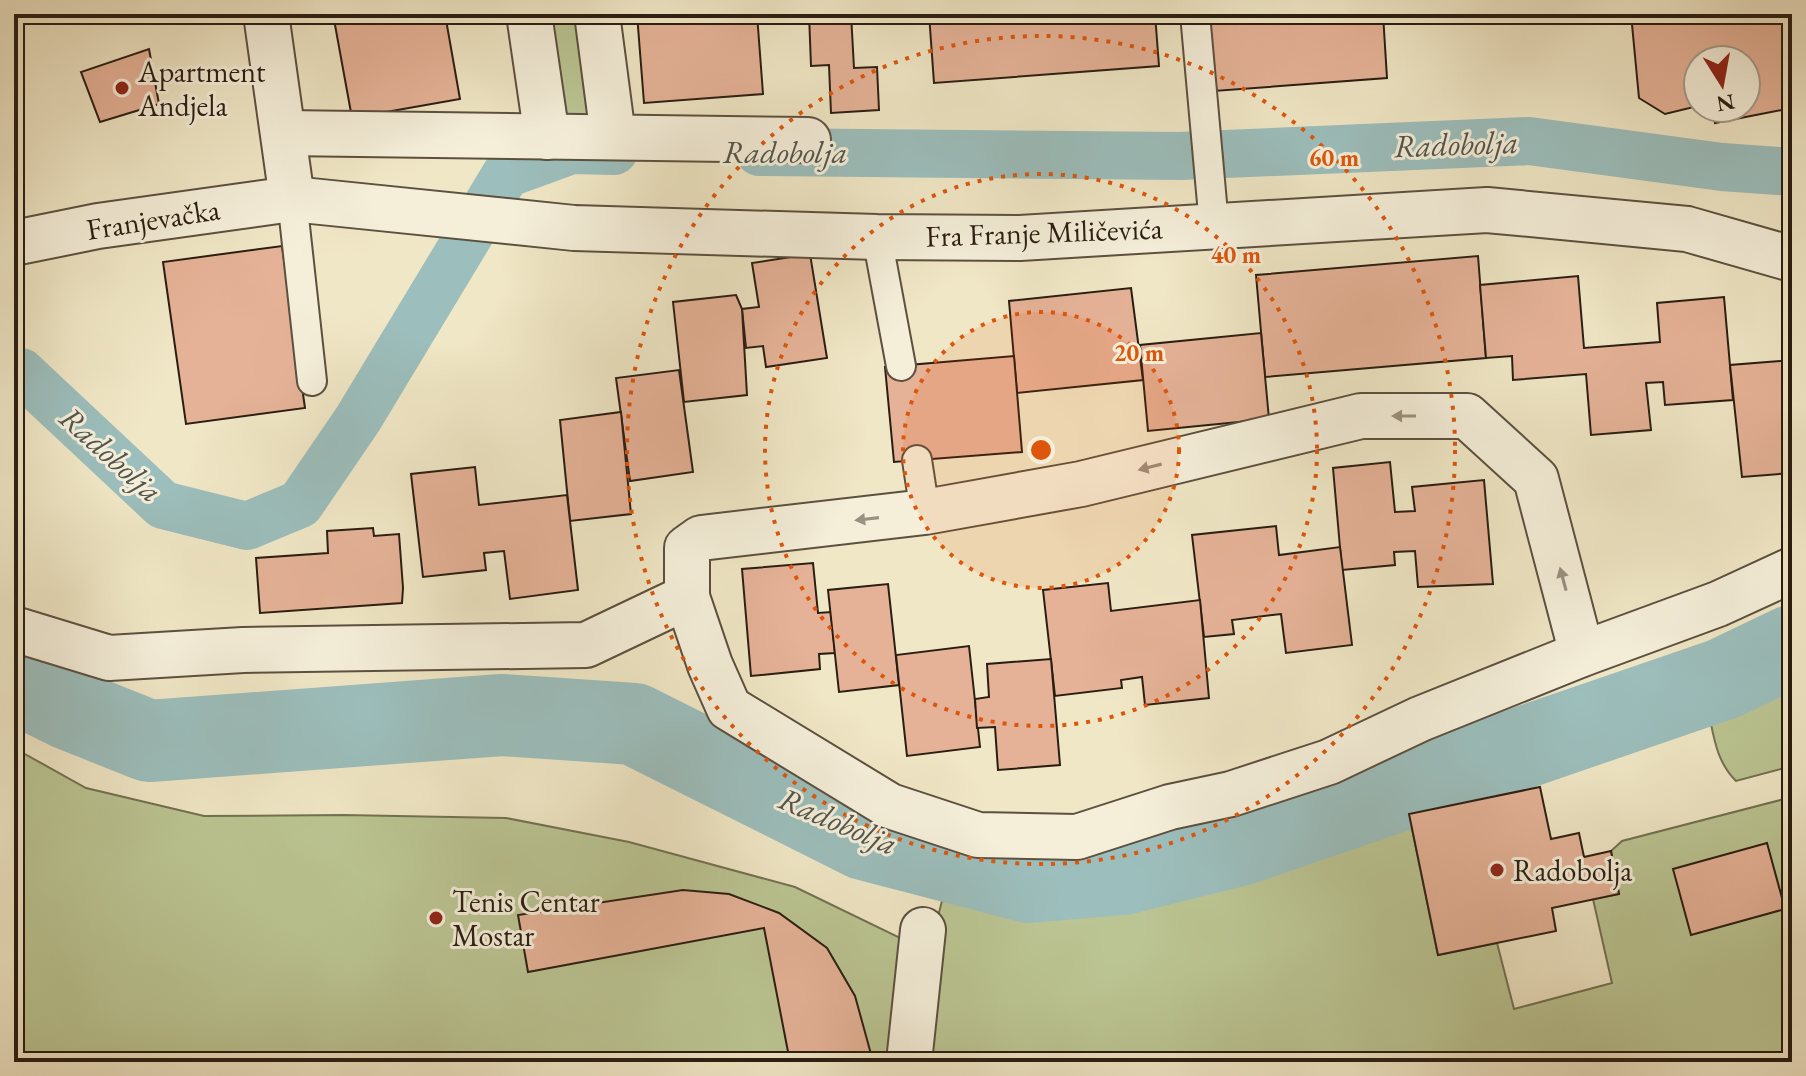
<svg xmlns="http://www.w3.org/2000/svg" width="1806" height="1076" font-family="'EB Garamond',serif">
	<rect width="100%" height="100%" fill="#f0e7c6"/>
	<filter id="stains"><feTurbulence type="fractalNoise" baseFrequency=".0025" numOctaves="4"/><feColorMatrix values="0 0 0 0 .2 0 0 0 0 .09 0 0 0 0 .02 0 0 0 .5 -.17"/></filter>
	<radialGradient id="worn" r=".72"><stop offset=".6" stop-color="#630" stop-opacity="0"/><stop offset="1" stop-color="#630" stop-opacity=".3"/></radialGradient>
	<g fill="#bbc593" stroke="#727152" stroke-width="2">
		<polygon points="536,14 589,14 602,113 552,122"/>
		<path d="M1792 676V766L1736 781C1716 761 1714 737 1708 710L1746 698Z"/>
		<polygon points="14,748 86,788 204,816 343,815 506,818 629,842 795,887 921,948 909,1062 14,1062"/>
		<polygon points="1792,797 1792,1059 1766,1062 917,1062 933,936 944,893 1029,901 1202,879 1324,852 1409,814 1438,955 1497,943 1514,1009 1612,983 1593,899 1619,894 1611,851 1622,841"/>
	</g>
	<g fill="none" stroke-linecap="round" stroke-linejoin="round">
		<g stroke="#9cbebc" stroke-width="48">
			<polyline points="759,152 1180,156 1529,141 1722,167 1792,172"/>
			<polyline points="21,372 163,505 247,526 300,504 358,419 506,174 572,150 614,151"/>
		</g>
		<polyline stroke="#9cbebc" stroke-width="82" points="14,682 69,709 149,741 502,715 634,724 864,839 1029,882 1123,874 1240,845 1723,679 1792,646"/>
	</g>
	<g fill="#e5b297" stroke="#2a1d12" stroke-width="2">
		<polygon points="333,14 445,14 460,99 352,118"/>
		<polygon points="637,14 757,14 763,94 644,103"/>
		<polygon points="809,14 851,14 854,68 877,67 879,110 831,113 829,65 811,66"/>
		<polygon points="929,14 1155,14 1159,66 934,83"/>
		<polygon points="1209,14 1383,14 1387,78 1214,91"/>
		<polygon points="1631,14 1792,14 1792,108 1715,123 1712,108 1746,108 1746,60 1698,60 1698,106 1665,114 1639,98"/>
		<polygon points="149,49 159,104 100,122 81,72"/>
		<polygon points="282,246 305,408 186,424 163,262"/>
		<polygon points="810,254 827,358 766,367 763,346 746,348 742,309 759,307 752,263"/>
		<polygon points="1478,256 1486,358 1265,377 1256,275"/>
		<polygon points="1578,276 1584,348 1660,342 1657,303 1724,297 1733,400 1665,405 1663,382 1646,383 1651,430 1591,435 1586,374 1513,380 1512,356 1486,358 1480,285"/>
		<polygon points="1131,288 1143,380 1017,393 1009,301"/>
		<polygon points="736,295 742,309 747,395 684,402 673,302"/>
		<polygon points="1261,333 1269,419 1148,431 1140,345"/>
		<polygon points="1014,356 1022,452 894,462 885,367"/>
		<polygon points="1792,360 1792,473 1742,477 1730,365"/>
		<polygon points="679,370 693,472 630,481 616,378"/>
		<polygon points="621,412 631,514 570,521 560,420"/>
		<polygon points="1390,462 1395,512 1415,511 1412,487 1484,480 1493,584 1418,587 1415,551 1394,552 1395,565 1342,570 1333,468"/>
		<polygon points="475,467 479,505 567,495 578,590 510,599 504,551 484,553 486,570 423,577 411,474"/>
		<polygon points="1276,526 1279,555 1340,547 1352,645 1286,653 1281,614 1232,620 1234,634 1204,637 1192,535"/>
		<polygon points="373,528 374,536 399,534 403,588 402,603 260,613 256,558 328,553 327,531"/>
		<polygon points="813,563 818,613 831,612 835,653 819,654 820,669 751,676 742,569"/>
		<polygon points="1108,583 1111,611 1200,600 1209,698 1145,705 1142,677 1121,680 1122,688 1055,696 1043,590"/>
		<polygon points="888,584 899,685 839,692 828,590"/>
		<polygon points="969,646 980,747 907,756 896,655"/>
		<polygon points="1051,659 1060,765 998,770 995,727 977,728 975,699 989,697 987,664"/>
		<polygon points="1540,787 1551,839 1579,833 1584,857 1611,851 1619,894 1552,908 1556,931 1438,955 1409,814"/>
		<polygon points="1767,843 1785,909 1691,935 1673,869"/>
		<polygon points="683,890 729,894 779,913 827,948 855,996 871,1054 870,1062 790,1062 764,928 528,972 518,915"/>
	</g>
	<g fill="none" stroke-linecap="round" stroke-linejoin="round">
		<defs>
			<g id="service">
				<polyline points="1195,14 1214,225"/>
				<polyline points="292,199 312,381"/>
				<polyline points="877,237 901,366"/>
				<polyline points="917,460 925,512"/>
			</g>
			<g id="minor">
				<polyline points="266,14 292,199"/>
				<polyline points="529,14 547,137"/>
				<polyline points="597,14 613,136"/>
				<polyline points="284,133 808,140"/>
				<polyline points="14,243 98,226 292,199 574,228 877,237 1020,238 1487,210 1687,229 1792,259"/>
				<polyline points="687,597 687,548 701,538 925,512 1081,484 1361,416 1467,416 1536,479 1582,654"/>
				<polyline points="14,629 109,658 243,650 586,645 687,597 710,665 729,708 890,806 978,835 1077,837 1170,807 1231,794 1329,762 1420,719 1582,654 1718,604 1792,570"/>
				<polyline points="909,1062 923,930"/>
			</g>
		</defs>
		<use href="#service" stroke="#5c503f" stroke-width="32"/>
		<use href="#minor" stroke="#5c503f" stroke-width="48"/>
		<use href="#service" stroke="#f5efda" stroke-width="28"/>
		<use href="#minor" stroke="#f5efda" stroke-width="44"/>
	</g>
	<defs><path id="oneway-solid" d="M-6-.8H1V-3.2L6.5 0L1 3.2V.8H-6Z" transform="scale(2)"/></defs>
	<g fill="#9a9080">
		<use href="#oneway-solid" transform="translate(1404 416) rotate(180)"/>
		<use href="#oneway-solid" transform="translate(1150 467) rotate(166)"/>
		<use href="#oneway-solid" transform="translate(867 519) rotate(173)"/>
		<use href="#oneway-solid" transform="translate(1563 579) rotate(-105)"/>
	</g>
	<circle cx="1041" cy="450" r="138" fill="#de560c" fill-opacity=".12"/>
	<g fill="none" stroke="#de560c" stroke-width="4" stroke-dasharray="4 8">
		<circle cx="1041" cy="450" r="138"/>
		<circle cx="1041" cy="450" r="276"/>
		<circle cx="1041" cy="450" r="414"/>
	</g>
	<g fill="#8f2418" stroke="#f5efda" stroke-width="3">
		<circle cx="122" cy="88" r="8"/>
		<circle cx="1497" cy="870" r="8"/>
		<circle cx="436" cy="918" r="8"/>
	</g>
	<g text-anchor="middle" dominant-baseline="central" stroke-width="6" stroke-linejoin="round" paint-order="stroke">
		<g font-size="30" fill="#2a1d12" stroke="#f5efda" text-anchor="start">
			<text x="138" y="71">Apartment<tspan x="138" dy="34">Andjela</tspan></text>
			<text x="1513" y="870">Radobolja</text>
			<text x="452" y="901">Tenis Centar<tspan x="452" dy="34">Mostar</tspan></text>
		</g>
		<g font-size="30" fill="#2a1d12" stroke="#f5efda">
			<text transform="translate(153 219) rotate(-9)">Franjevačka</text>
			<text transform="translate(1044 232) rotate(-2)">Fra Franje Miličevića</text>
		</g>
		<g font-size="32" font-style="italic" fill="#52554e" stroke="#f5efda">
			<text transform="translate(1456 144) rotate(-2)">Radobolja</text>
			<text x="785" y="152">Radobolja</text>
			<text transform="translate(111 454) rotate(42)">Radobolja</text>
			<text transform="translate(838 821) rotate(23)">Radobolja</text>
		</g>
	</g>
	<circle cx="1041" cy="450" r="12" fill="#de560c" stroke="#f5efda" stroke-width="4"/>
	<g font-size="24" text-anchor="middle" font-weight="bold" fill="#de560c" stroke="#f5efda" stroke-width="6" stroke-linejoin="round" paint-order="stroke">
		<text x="1334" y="166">60 m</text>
		<text x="1236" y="263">40 m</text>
		<text x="1139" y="361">20 m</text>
	</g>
	<rect width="1806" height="1076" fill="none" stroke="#f0e7c6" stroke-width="48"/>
	<rect x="16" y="16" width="1774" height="1044" fill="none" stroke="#2a1d12" stroke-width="4"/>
	<rect x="24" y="24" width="1758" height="1028" fill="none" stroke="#2a1d12" stroke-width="2"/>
	<g transform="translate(1722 84) rotate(169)"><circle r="38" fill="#f5efda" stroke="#a49b8a" stroke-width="2"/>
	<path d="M0-6L14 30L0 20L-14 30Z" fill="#8f2418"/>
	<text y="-12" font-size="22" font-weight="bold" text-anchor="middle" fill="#2a1d12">N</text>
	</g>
	<rect width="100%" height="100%" filter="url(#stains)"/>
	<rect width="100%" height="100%" fill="url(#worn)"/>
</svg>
